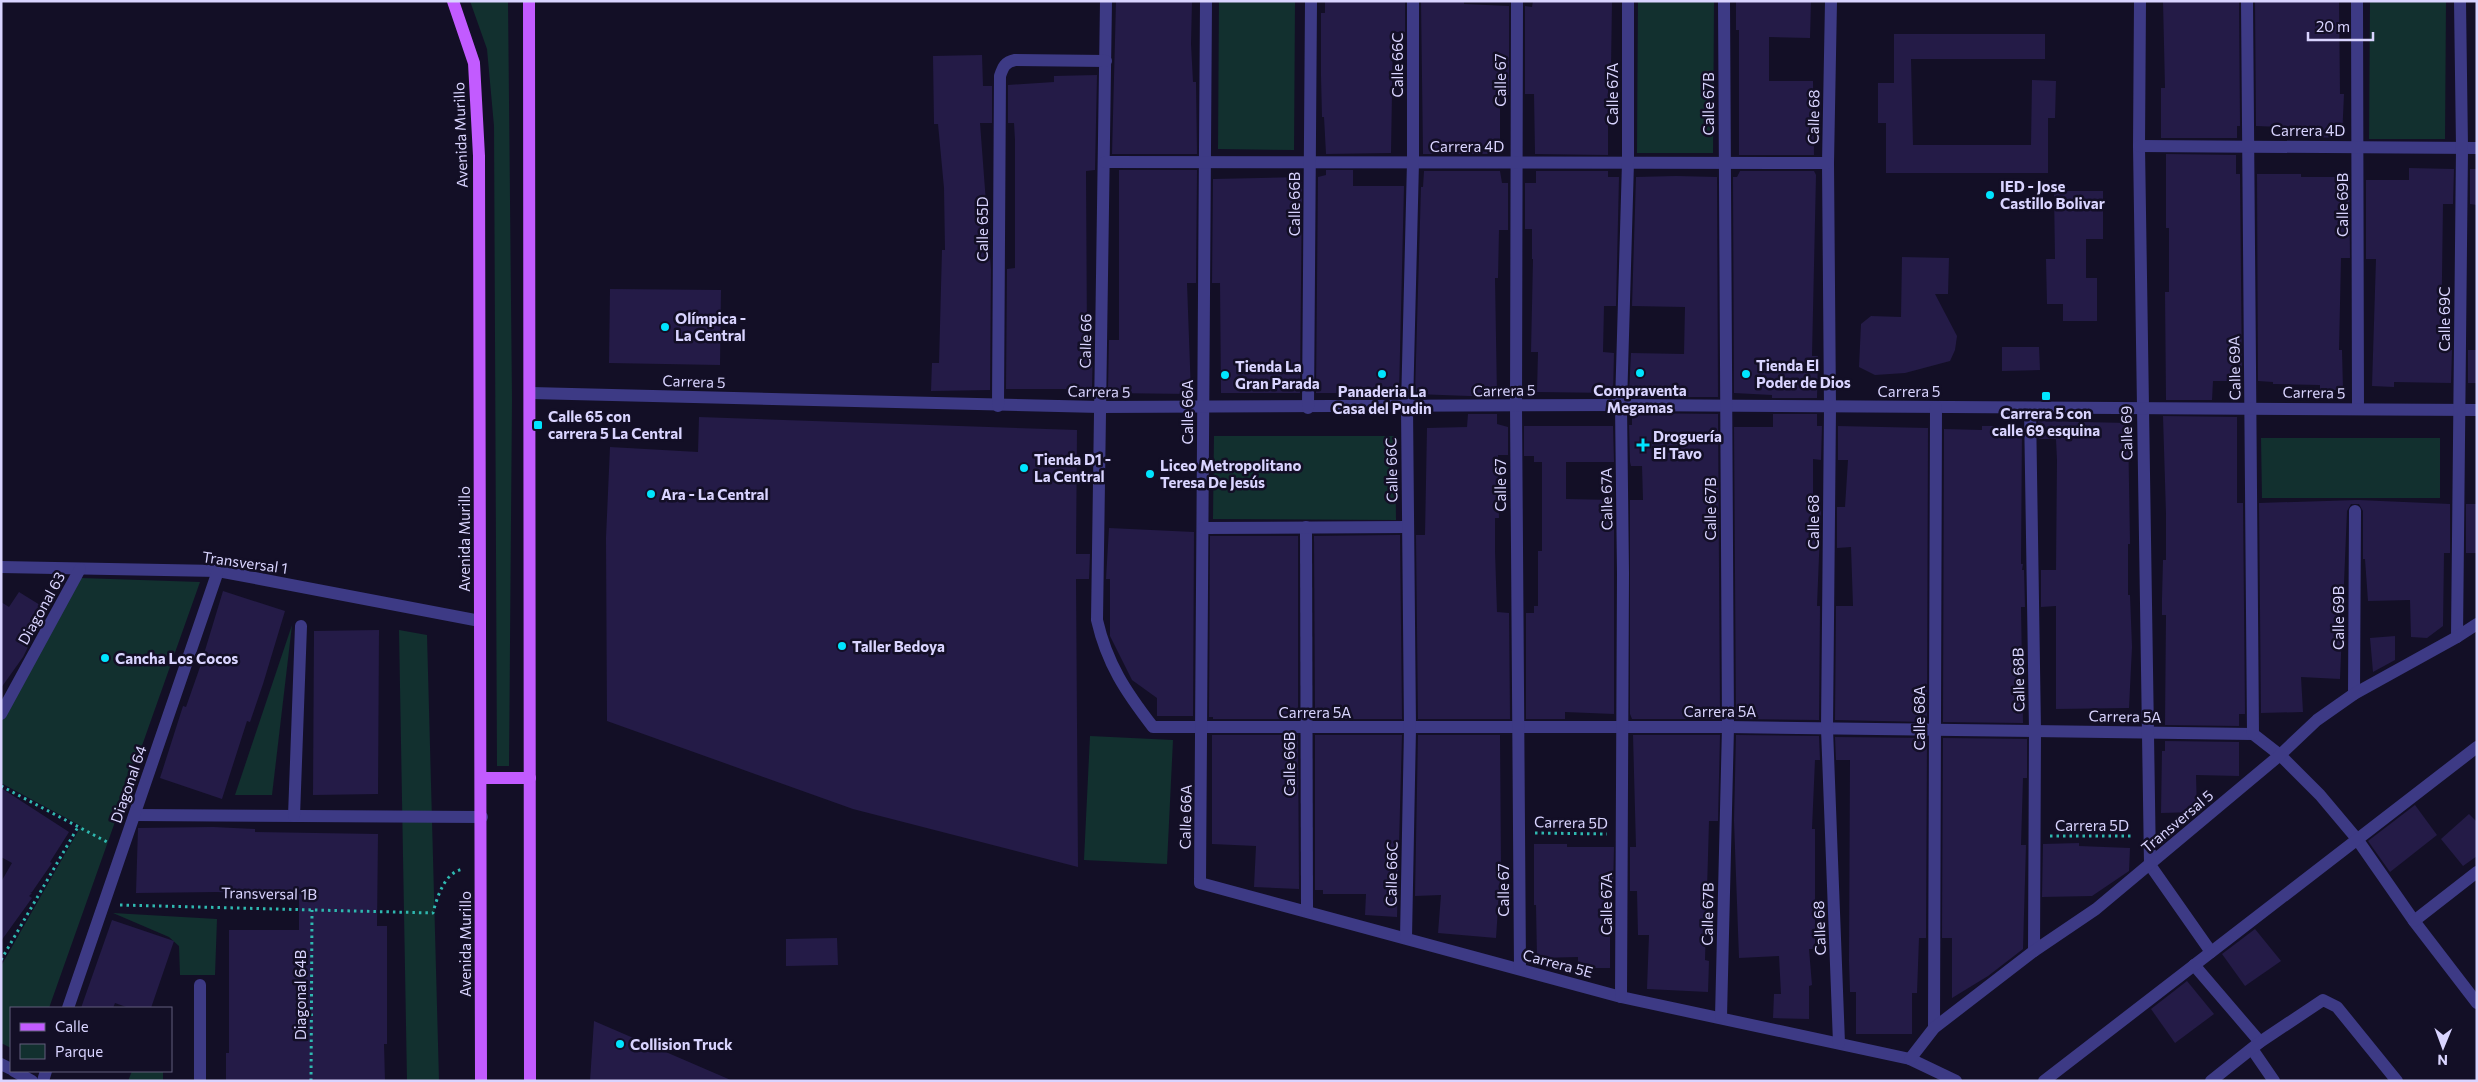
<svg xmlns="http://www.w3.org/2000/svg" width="2478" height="1082" font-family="Commissioner,sans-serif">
	<rect width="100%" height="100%" fill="#130f26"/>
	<g fill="#12302f">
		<polygon points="470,1 508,1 512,399 509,766 497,766 494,126 487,49"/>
		<polygon points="1219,1 1295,1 1294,150 1218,149"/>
		<polygon points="1638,1 1714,1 1713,153 1637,153"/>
		<polygon points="2370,1 2446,1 2445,139 2369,139"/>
		<polygon points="1214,436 1395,436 1396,520 1213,519"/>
		<polygon points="2261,438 2440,438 2440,498 2262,498"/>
		<polygon points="81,578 200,582 49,1008 11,1008 11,1048 1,1043 1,966 81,826 1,783 1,720"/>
		<polygon points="292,625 272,795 235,795"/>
		<polygon points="399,630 427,635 439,1081 407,1081"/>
		<polygon points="1090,736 1173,740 1167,864 1084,860"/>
		<polygon points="113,913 217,919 215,975 180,975 179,946 169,937"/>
		<polygon points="132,1071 163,1071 163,1081 128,1081"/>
	</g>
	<g fill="#241b47">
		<polygon points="1116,1 1192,1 1191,44 1193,82 1196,82 1197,154 1112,154"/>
		<polygon points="1325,1 1405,1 1405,32 1393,32 1391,153 1326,154 1324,117 1322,117 1321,76 1321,13 1325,13"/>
		<polygon points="1421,1 1464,1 1464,4 1509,6 1509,95 1500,95 1500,154 1423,154"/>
		<polygon points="1533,1 1612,1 1611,69 1608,69 1608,155 1535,154 1534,94 1525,94 1525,6 1532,7"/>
		<polygon points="1736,1 1811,1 1810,38 1769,37 1769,81 1813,81 1814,155 1739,155 1739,30 1736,30"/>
		<polygon points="2163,1 2239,1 2240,126 2237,126 2237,138 2161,138 2161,88 2165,88"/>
		<polygon points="2255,1 2339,1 2340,94 2344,94 2342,138 2305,137 2306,128 2256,126"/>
		<polygon points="1894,34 2045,34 2045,59 1911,59 1913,145 2031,145 2032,80 2056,81 2055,118 2048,118 2048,173 1886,173 1886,123 1878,123 1878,83 1894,83"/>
		<polygon points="982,55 983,86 992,86 992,123 980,123 991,269 990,390 931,391 932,363 939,363 942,250 945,250 944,188 938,124 934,124 933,56"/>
		<polygon points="1097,75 1095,170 1086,171 1087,340 1093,340 1092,389 1006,389 1007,269 1015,268 1015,140 1014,123 1008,123 1008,85 1054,82 1054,76"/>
		<polygon points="2166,154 2236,155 2236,174 2240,174 2242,381 2213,381 2212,400 2166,400 2165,292 2169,292 2169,228 2166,228"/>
		<polygon points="2409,168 2454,169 2453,204 2443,204 2441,350 2452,350 2451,383 2394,382 2394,387 2372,386 2376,259 2366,259 2366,180 2409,180"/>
		<polygon points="2470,169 2477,169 2477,205 2470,204"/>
		<polygon points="1119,170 1197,170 1196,283 1187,283 1191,394 1110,393 1108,389 1109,340 1119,340"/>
		<polygon points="1326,170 1353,170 1353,186 1404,186 1399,393 1316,393 1318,177 1326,175"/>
		<polygon points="1424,171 1500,171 1502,183 1508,183 1508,230 1499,230 1498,278 1495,278 1497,397 1415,394 1421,187 1423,187"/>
		<polygon points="1536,171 1608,171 1608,177 1619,177 1616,306 1604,306 1603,352 1614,353 1613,393 1537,392 1538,352 1531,352 1533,259 1532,259 1532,229 1525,229 1525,183 1536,183"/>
		<polygon points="1740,171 1814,171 1816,175 1812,356 1818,356 1817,398 1772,398 1772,395 1734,393 1733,177 1737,177"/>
		<polygon points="2257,174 2301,174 2301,177 2343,177 2343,179 2349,179 2350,258 2341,258 2339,350 2342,350 2343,390 2320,390 2320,385 2273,384 2273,382 2258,381"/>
		<polygon points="1676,176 1717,177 1718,397 1632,397 1632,393 1629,393 1631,353 1684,354 1685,307 1632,306 1636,177"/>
		<polygon points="1302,177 1300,393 1221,393 1220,283 1212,283 1213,179"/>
		<polygon points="2054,191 2103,191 2103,239 2086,239 2086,278 2097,278 2097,321 2063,321 2063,304 2047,304 2046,259 2055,259"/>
		<polygon points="1902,257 1949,258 1948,294 1935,294 1957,336 1955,350 1950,361 1905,373 1875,375 1859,367 1861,324 1871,316 1901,317"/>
		<polygon points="610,289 721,290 720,365 609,363"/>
		<polygon points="2002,347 2039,347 2040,370 2002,371"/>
		<rect x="2468" y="350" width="9" height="33"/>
		<polygon points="1632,413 1718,414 1720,719 1632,719 1630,714 1630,500 1643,500 1642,466 1631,466 1630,462 1629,425 1632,425"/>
		<polygon points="1468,414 1497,414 1497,424 1508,427 1508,455 1498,455 1499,518 1495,518 1495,551 1497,612 1509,613 1510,719 1418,719 1416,535 1425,535 1427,428 1467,427"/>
		<polygon points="1773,414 1817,414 1817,426 1822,426 1821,460 1813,459 1813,507 1821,507 1817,606 1820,606 1819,720 1736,719 1734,427 1773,427"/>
		<polygon points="2163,416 2237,417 2237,503 2243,503 2245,714 2239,714 2239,726 2165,725 2166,615 2162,615 2162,598 2163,560 2166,560 2166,514"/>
		<polygon points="699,417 1077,430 1076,554 1090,554 1089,579 1076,579 1078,867 853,809 607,721 606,538 610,447 698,452"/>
		<polygon points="2038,421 2128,423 2130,544 2128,544 2128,595 2130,595 2132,647 2129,708 2056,709 2056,606 2041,607 2041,570 2056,570 2057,460 2056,439 2039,439"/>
		<polygon points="1524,426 1613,426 1614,462 1566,462 1566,499 1614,500 1614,714 1565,712 1565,719 1526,719 1526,613 1534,613 1534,606 1538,606 1538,551 1542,551 1542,462 1534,462 1534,456 1524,456"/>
		<polygon points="1838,426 1928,428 1927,722 1835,720 1836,606 1853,606 1851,547 1837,548 1837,507 1845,507 1848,460 1838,460"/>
		<polygon points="1982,426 2022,426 2021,564 2023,564 2022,570 2024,570 2025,607 2021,607 2023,723 1943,722 1944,429 1982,430"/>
		<polygon points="2358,500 2450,504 2450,553 2444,553 2443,626 2427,638 2411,637 2410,600 2368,601 2365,559 2363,559 2363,511 2359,504 2351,504 2347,511 2340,679 2301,677 2303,712 2261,713 2259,503"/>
		<rect x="2466" y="504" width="11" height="49"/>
		<polygon points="1109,528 1194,532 1193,716 1157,716 1157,698 1132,680 1110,636 1110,579 1106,579"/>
		<polygon points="1396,535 1400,535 1402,719 1315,719 1314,536"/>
		<polygon points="1210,536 1298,536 1298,719 1213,719 1213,717 1209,717"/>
		<polygon points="223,591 285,611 263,684 250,722 247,721 222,799 160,778 183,706 186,707 200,667"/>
		<polygon points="19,592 48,610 26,646 28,647 23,657 1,688 1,602 9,607"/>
		<polygon points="379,630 378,794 313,795 314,631"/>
		<polygon points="2395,636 2395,660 2373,672 2370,638"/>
		<polygon points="1212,735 1298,735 1299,889 1254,887 1256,846 1212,844"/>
		<polygon points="1315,735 1402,735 1397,917 1365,915 1366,894 1323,894 1323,890 1315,890"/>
		<polygon points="1418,735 1500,735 1501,864 1496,938 1438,933 1441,895 1415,896"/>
		<polygon points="1633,735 1720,735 1718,821 1709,821 1705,960 1709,961 1708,992 1647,989 1649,935 1638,935 1637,891 1630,891 1630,847 1636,847"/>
		<polygon points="1736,735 1819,736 1820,760 1815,760 1812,829 1815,829 1815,949 1809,949 1812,985 1809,986 1809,1019 1773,1018 1774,994 1781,994 1779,956 1739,958 1734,821"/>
		<polygon points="1835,737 1927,738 1926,938 1919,938 1917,993 1912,993 1912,1034 1856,1034 1856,992 1850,992 1849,962 1850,760 1836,760"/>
		<polygon points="1943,738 2027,739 2027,778 2023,778 2021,845 2026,845 2023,949 1988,976 1952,998 1952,938 1942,938"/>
		<polygon points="2165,741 2239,742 2239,776 2196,775 2197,812 2161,813 2162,751 2165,751"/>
		<polygon points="1,788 69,832 50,862 52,863 32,892 30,892 32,893 29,896 32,898 1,941 1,882 12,863 1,857"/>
		<polygon points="2415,805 2437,835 2390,872 2368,841"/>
		<polygon points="2469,814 2477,822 2477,856 2463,866 2441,839"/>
		<polygon points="213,827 255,829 255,832 378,834 377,926 387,926 387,1044 384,1044 385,1081 226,1081 226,1053 229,1053 229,930 299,930 299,897 259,897 259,894 217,892 136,893 138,828"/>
		<polygon points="2079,843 2079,846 2130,848 2129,871 2092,896 2042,897 2043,844"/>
		<polygon points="1534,844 1567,844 1567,847 1614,847 1613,890 1604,890 1604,935 1610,935 1610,968 1578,968 1578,957 1537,958 1536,905 1534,905"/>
		<polygon points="112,920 174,941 151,1008 129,1008 115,1003 113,1008 81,1008"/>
		<polygon points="2255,929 2281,961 2245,986 2222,954"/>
		<polygon points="837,938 838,965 786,966 786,939"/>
		<polygon points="2187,981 2214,1014 2175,1043 2151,1009"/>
		<polygon points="594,1021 733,1081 590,1081"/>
	</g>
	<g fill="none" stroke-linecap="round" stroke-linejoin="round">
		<g stroke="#2fb8b0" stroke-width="3" stroke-dasharray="2.5 4" stroke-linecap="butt">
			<polyline points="1,786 109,843"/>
			<polyline points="1535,833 1607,834"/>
			<polyline points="2050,836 2134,836"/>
			<path d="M120 905 433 913C437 897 445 871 464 869"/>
			<polyline points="1,960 78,827"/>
			<polyline points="311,1081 312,910"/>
		</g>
		<g stroke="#3d3a85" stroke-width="12">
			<path d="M1106 1 1097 620C1107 664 1126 692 1153 727H1728L2253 734 2280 755 2320 795 2357 839 2414 921 2477 1003"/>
			<polyline points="1206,1 1200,883 1621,997 1910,1059 1956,1081"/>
			<polyline points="1517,1 1516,407 1520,969"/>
			<polyline points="1831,1 1828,163 1830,408 1827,729 1839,1043"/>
			<polyline points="2140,1 2139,146 2150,865 2211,952"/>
			<polyline points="2247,1 2253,734"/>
			<polyline points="2357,1 2358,409"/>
			<polyline points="2139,146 2477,148"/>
			<polyline points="1105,162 1828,163"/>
			<polyline points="531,393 1100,407 1621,405 2477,410"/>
			<path d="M998 406 1000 76C1003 67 1005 62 1015 60L1106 61"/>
			<polyline points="1308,408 1311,1"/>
			<polyline points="2030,408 2035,730 2034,951"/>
			<polyline points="1306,527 1307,911"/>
			<polyline points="1203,528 1408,527"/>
			<polyline points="1,567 218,571 480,621"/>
			<polyline points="2457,637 2462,148 2460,1"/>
			<polyline points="2354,694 2355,511"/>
			<polyline points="1,714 80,569"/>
			<polyline points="135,815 482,817"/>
			<polyline points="294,816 301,626"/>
			<polyline points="2414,921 2477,872"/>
			<polyline points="1406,938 1410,728 1407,407 1413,162 1413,1"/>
			<polyline points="2194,965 2260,1042"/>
			<polyline points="200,985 200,1081"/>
			<polyline points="1621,997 1623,573 1621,405 1628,162 1628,1"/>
			<polyline points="68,1008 218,571"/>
			<polyline points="1721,1017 1728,727 1724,1"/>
			<polyline points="1934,1028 1936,407"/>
			<polyline points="2252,1049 2274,1081"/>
			<polyline points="1910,1059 1934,1028 2034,951 2096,909 2280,755 2317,720 2354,694 2457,637 2477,624"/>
			<polyline points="1,1064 11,1069"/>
			<polyline points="14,1071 32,1081"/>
			<polyline points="43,1081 46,1071"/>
			<polyline points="2044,1081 2477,747"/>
			<polyline points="2211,1081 2260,1042 2323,1000 2337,1007 2397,1081"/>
		</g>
		<g stroke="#c25bff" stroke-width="12">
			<polyline points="453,1 474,63 479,156 481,1081"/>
			<polyline points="529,1 530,1081"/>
			<polyline points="482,778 530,778"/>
		</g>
	</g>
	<g fill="#00e5ff" stroke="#130f26" stroke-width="2">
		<circle cx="1990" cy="195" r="5"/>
		<circle cx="665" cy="327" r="5"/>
		<circle cx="1640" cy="373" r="5"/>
		<circle cx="1382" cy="374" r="5"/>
		<circle cx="1746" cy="374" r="5"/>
		<circle cx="1225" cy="375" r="5"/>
		<rect x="2041" y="391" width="10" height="10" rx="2.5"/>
		<rect x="533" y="420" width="10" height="10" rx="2.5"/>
		<path d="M1640.5 437.5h5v5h5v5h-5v5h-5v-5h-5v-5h5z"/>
		<circle cx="1024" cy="468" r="5"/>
		<circle cx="1150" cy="474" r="5"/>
		<circle cx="651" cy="494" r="5"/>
		<circle cx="842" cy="646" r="5"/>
		<circle cx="105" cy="658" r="5"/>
		<circle cx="620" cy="1044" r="5"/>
	</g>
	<g text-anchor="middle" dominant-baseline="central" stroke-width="5" stroke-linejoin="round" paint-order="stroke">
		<g font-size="15" fill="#d9d4ff" stroke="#130f26">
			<text transform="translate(1397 65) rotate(-90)">Calle 66C</text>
			<text transform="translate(1500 80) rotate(-90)">Calle 67</text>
			<text transform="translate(1612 94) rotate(-90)">Calle 67A</text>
			<text transform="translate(1708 104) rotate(-90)">Calle 67B</text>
			<text transform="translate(1813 117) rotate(-89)">Calle 68</text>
			<text x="2308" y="130">Carrera 4D</text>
			<text transform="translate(460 135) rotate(-92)">Avenida Murillo</text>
			<text x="1467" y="146">Carrera 4D</text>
			<text transform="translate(1294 204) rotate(-90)">Calle 66B</text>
			<text transform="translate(2342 205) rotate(-90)">Calle 69B</text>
			<text transform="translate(982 229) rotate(-90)">Calle 65D</text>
			<text transform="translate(2444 319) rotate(-90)">Calle 69C</text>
			<text transform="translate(1085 341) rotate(-89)">Calle 66</text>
			<text transform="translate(2234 368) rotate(-91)">Calle 69A</text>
			<text transform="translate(694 381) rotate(2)">Carrera 5</text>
			<text transform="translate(1504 390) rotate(-1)">Carrera 5</text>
			<text transform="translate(1099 391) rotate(1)">Carrera 5</text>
			<text x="1909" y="391">Carrera 5</text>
			<text transform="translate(2314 392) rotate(1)">Carrera 5</text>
			<text transform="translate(1187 412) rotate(-90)">Calle 66A</text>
			<text transform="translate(2126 433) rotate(-91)">Calle 69</text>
			<text transform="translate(1391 470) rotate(-91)">Calle 66C</text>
			<text transform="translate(1500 485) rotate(-90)">Calle 67</text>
			<text transform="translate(1606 499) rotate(-91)">Calle 67A</text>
			<text transform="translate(1710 509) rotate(-90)">Calle 67B</text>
			<text transform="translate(1813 522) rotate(-90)">Calle 68</text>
			<text transform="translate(464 539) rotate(-90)">Avenida Murillo</text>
			<text transform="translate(245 562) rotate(8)">Transversal 1</text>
			<text transform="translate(41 608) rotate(-61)">Diagonal 63</text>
			<text transform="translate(2338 618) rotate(-90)">Calle 69B</text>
			<text transform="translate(2018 680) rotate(-91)">Calle 68B</text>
			<text x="1720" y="711">Carrera 5A</text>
			<text x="1315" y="712">Carrera 5A</text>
			<text transform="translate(2125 716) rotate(1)">Carrera 5A</text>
			<text transform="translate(1919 718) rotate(-90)">Calle 68A</text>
			<text transform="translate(1289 764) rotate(-90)">Calle 66B</text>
			<text transform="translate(128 784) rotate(-71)">Diagonal 64</text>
			<text transform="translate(1185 817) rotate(-89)">Calle 66A</text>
			<text transform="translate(2177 821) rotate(-40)">Transversal 5</text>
			<text transform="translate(1571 822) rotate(1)">Carrera 5D</text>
			<text x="2092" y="825">Carrera 5D</text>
			<text transform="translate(1391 874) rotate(-89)">Calle 66C</text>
			<text transform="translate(1503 890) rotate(-90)">Calle 67</text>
			<text transform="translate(269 893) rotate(1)">Transversal 1B</text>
			<text transform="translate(1606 904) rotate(-90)">Calle 67A</text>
			<text transform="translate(1707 914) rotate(-89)">Calle 67B</text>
			<text transform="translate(1819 928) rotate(-92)">Calle 68</text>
			<text transform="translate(465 944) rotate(-90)">Avenida Murillo</text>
			<text transform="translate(1558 963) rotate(15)">Carrera 5E</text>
			<text transform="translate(300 995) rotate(-90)">Diagonal 64B</text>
		</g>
		<g font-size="15" font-weight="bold" fill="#d9d4ff" stroke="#130f26" text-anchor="start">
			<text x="2000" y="186">IED - Jose<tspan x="2000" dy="17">Castillo Bolivar</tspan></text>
			<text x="675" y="318">Olímpica -<tspan x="675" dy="17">La Central</tspan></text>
			<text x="1756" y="365">Tienda El<tspan x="1756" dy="17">Poder de Dios</tspan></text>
			<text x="1235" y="366">Tienda La<tspan x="1235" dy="17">Gran Parada</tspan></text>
			<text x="1640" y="390" text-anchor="middle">Compraventa<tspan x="1640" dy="17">Megamas</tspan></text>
			<text x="1382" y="391" text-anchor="middle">Panaderia La<tspan x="1382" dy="17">Casa del Pudin</tspan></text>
			<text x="2046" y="413" text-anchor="middle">Carrera 5 con<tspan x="2046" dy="17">calle 69 esquina</tspan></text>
			<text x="548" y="416">Calle 65 con<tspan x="548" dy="17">carrera 5 La Central</tspan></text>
			<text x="1653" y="436">Droguería<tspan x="1653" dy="17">El Tavo</tspan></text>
			<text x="1034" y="459">Tienda D1 -<tspan x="1034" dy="17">La Central</tspan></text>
			<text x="1160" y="465">Liceo Metropolitano<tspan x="1160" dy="17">Teresa De Jesús</tspan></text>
			<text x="661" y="494">Ara - La Central</text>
			<text x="852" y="646">Taller Bedoya</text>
			<text x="115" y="658">Cancha Los Cocos</text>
			<text x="630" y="1044">Collision Truck</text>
		</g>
	</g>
	<rect width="2478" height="1082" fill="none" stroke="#d9d4ff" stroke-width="5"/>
	<rect x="10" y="1007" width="162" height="65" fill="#130f26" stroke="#625e7d"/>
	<rect x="20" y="1023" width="25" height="8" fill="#c25bff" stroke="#625e7d"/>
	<text x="55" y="1032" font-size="15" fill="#d9d4ff">Calle</text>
	<rect x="20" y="1044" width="25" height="15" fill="#12302f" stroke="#625e7d"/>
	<text x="55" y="1057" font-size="15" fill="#d9d4ff">Parque</text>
	<g transform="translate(2443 1047) rotate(181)" stroke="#130f26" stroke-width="4" paint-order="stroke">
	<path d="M0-4L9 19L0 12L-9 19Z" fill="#d9d4ff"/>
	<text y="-8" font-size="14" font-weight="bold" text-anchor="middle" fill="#d9d4ff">N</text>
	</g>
	<path d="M2308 32v8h65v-8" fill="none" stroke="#d9d4ff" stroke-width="2.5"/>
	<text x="2316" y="32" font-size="15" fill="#d9d4ff" stroke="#130f26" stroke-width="4" paint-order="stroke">20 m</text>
</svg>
